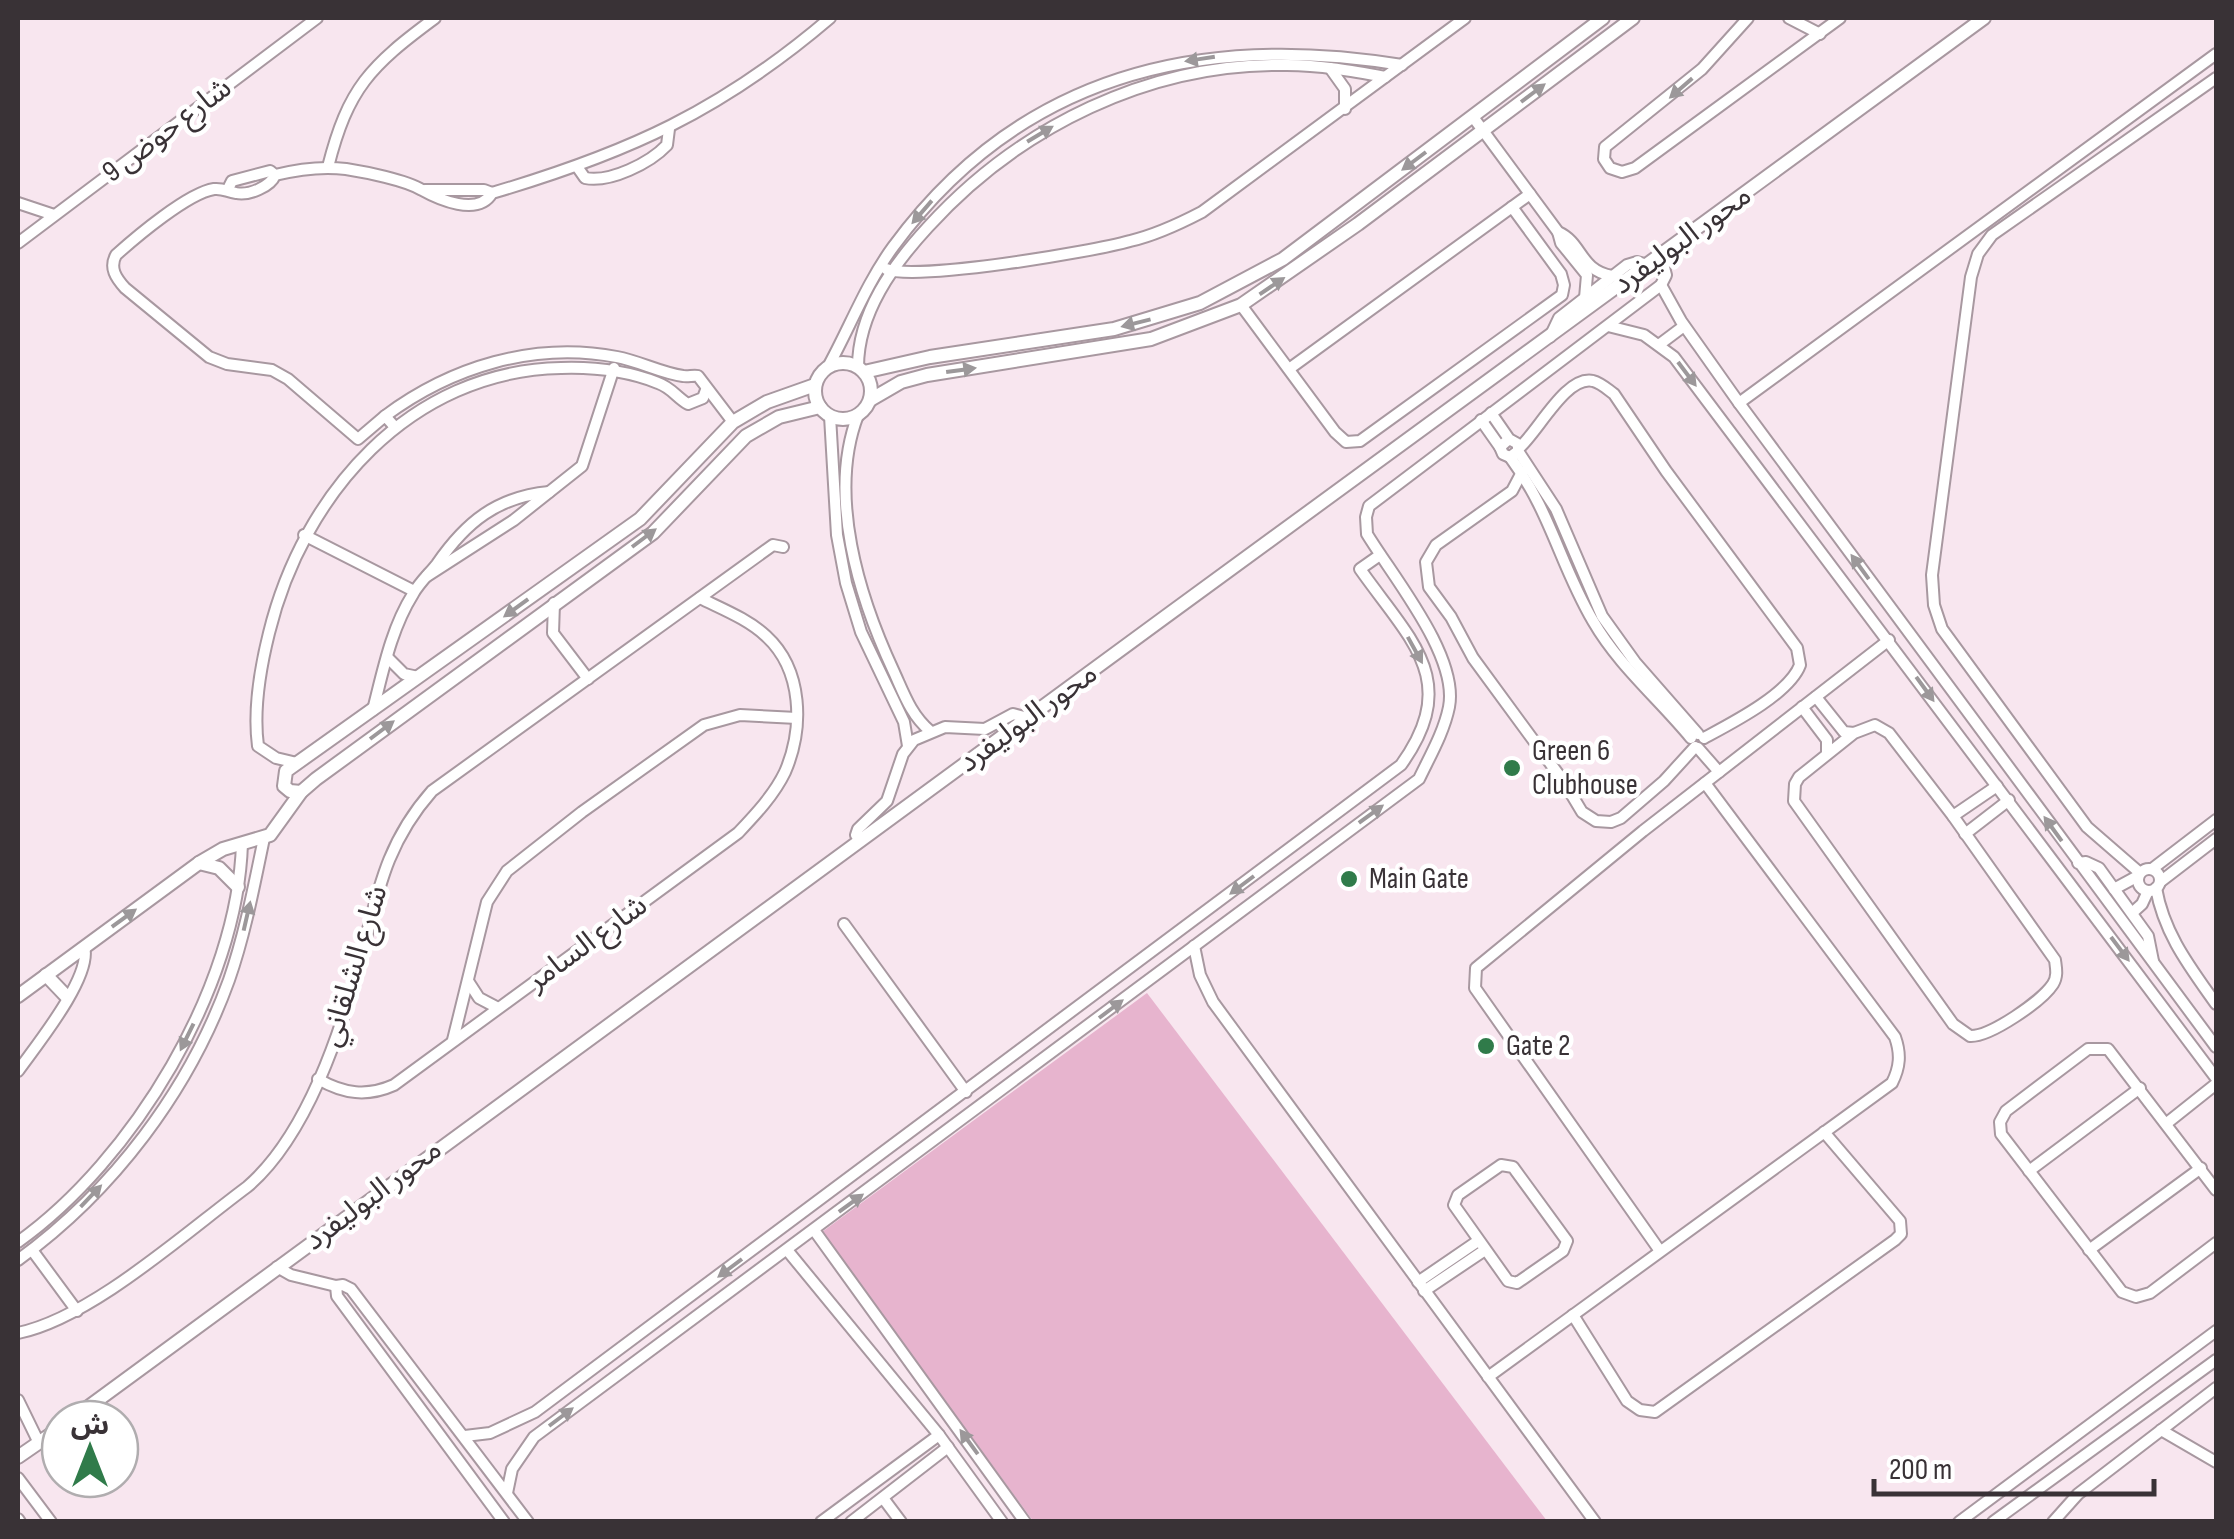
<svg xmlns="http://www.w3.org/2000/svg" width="2234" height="1539" font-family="'Sofia Sans Condensed','Noto Sans Arabic',sans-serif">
	<rect width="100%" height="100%" fill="#f8e6ef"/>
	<polygon fill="#e7b4ce" points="1147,993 1547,1521 1033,1521 822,1232"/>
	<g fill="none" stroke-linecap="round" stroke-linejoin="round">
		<defs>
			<g id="minor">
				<polyline points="1748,18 1702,69 1605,147 1604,159 1610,168 1622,172 1635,168 1840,18"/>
				<polyline points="1789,18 1820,34"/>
				<polyline points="1330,68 1345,89 1345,109"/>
				<path d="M1473 117 1558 232C1583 243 1579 270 1612 276"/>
				<path d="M328 167C348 88 370 66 435 18"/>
				<path d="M578 168 585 178C610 183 650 163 667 145L669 129"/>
				<path d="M275 175C271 186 249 196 236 193 227 192 224 188 214 189 188 193 136 237 116 255 109 268 116 278 125 288L209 357 227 364 272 370 288 379 358 439 385 416 394 426"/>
				<path d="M228 189 232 181 270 171 275 175C299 169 322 166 346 169 365 172 406 180 422 190 438 199 478 217 492 193 628 153 721 111 830 18"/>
				<polyline points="425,190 484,190 492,193"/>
				<polyline points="18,203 54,215"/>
				<polyline points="1558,232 1561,243 1587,275 1585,298"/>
				<polyline points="18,243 317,18"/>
				<path d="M886 269C916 281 1092 252 1130 241 1156 235 1179 224 1202 212L1465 18"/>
				<polyline points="1661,285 1681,321 1739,403 2216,1047"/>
				<polyline points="1241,305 1335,432 1346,442 1360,441 1562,295 1564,285 1561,274 1512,207"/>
				<polyline points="1608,326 1644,335 1674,357 2216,1078"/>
				<polyline points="1550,337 1559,318 1627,265 1637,262 1648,265"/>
				<polyline points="1660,344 1684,326"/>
				<path d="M828 367C850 327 866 284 893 247 1019 75 1200 32 1402 65"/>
				<path d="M858 367C858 313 893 265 928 227 1019 127 1150 62 1287 65 1320 65 1353 71 1385 77"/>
				<polyline points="1289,369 1530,194"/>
				<polyline points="1739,403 2216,54"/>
				<polyline points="1491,413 1509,439 1518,444 1518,451 1510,457 1503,454 1500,447 1509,439"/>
				<path d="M858 415C827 495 859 597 894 672 904 694 911 715 930 731"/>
				<path d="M385 416C451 367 534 341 617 357 639 361 661 373 683 376 688 377 693 375 698 376L733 422"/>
				<polyline points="830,416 837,535 846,583 861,632 904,722 908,746"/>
				<polyline points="1481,420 1500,447"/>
				<path d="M1519 448C1538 432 1566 375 1593 381 1601 383 1607 389 1614 394L1666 471 1797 648 1800 665C1789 694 1732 723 1704 738"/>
				<polyline points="1518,451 1556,509 1602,616 1635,662 1698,734"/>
				<path d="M1510 457C1551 512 1560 565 1593 621 1619 666 1658 698 1691 738"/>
				<polyline points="1522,472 1512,491 1436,545 1426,562 1429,587 1451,617 1473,658 1564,782 1582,812 1596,821 1611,822 1621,818 1664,781 1695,747"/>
				<polyline points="304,535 414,591"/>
				<polyline points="427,576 514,520 582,466 614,368"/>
				<polyline points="554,603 553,633 588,679"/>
				<polyline points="387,657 404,674 418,677"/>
				<path d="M1816 697 1844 732 1854 733 1875 725 1889 733 1953 816 2055 960C2056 968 2058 976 2053 984 2042 1001 1990 1037 1970 1036L1953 1024 1794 801 1795 784 1799 777 1854 733"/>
				<polyline points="1802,707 1827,740 1827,754"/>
				<path d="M373 710C383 671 391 629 413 594 419 583 429 574 437 564 466 522 497 497 549 492"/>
				<polyline points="1698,748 1719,772"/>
				<path d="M297 763 276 758 258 746C253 709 260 669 269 633 303 494 410 371 561 368 592 367 628 371 658 383 672 388 676 397 688 404L703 398 706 390"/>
				<polyline points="1953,816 1997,786"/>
				<polyline points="1965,834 2009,800"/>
				<polyline points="860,841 856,835 858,829 887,801 903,754 914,740 945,727 985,729 1013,714 1028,718"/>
				<polyline points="2078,863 2086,862 2099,868 2148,936 2153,961"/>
				<polyline points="2152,869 2216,820"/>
				<circle cx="2149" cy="880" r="11"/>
				<polyline points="2140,873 2087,827 1942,629 1934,605 1932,575 1971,277 1978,254 1992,235 2216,78"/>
				<polyline points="2160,882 2216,839"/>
				<path d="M2156 888C2164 934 2190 967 2216 1004"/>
				<polyline points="2114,889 2138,876"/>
				<polyline points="2132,913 2142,904 2148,891"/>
				<polyline points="844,924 966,1092"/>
				<polyline points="1194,946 1200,975 1213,1002 1595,1522"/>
				<polyline points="468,981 479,998 498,1008"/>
				<polyline points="453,1040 487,902 507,871 582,812 704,725 740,715 797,718"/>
				<path d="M18 1071C35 1047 93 976 84 947"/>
				<path d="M318 1079C344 1094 367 1097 394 1085L738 833C755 815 774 795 785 772 804 728 803 670 766 636 748 619 722 609 700 598"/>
				<polyline points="2167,1123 2216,1084"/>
				<polygon points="1501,1165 1513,1167 1567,1241 1563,1251 1517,1283 1508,1281 1454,1205 1458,1195"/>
				<polyline points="2029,1171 2140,1088"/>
				<polyline points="2216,1190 2108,1049 2088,1049 2006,1111 2000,1122 2001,1134 2122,1292 2136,1297 2150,1293 2216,1243"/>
				<polyline points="814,1230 1025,1522"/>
				<path d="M18 1242C133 1160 238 987 242 843"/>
				<polyline points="32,1250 77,1311"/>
				<polyline points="787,1250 939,1435 1002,1522"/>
				<polyline points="2089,1250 2201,1168"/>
				<polyline points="1660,1251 1475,988 1476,968 1643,831 1889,640"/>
				<path d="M18 1260C113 1191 189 1091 229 980 245 934 254 886 264 838"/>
				<polyline points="277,1267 291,1275 336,1286 343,1285 351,1289 528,1522"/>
				<polyline points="1418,1282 1478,1241"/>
				<polyline points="336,1286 337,1296 504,1522"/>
				<polyline points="1424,1291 1485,1250"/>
				<polyline points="1573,1315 1627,1401 1640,1410 1655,1412 1895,1240 1901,1234 1900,1221 1824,1132"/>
				<path d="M18 1333C91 1318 185 1233 247 1187 307 1136 341 1031 361 957 378 892 386 843 432 791L773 545 783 547"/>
				<path d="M1488 1377 1892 1083C1900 1067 1901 1054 1895 1037L1705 783"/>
				<polyline points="18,1400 39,1443"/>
				<polyline points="2161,1430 2216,1462"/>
				<path d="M465 1436 490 1433 535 1412 1401 765C1462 680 1410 640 1360 569L1380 555"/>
				<polyline points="18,1478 51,1522"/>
				<path d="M507 1493 512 1469 534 1437 1419 779C1430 756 1444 732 1449 707 1459 656 1393 577 1367 534L1366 517 1369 506 1661 285 1666 275 1661 256"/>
				<polyline points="883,1498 901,1522"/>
				<polyline points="18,1519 20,1522"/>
				<polyline points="821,1522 939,1435"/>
				<polyline points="851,1522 948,1447"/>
				<polyline points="1959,1522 2216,1331"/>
				<polyline points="1993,1522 2216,1360"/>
				<polyline points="2053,1522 2078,1494 2216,1388"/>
			</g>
			<g id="tertiary">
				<circle cx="843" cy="391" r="28"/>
				<polyline points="864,372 930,357 1114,329 1200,303 1283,259 1603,18"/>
				<polyline points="870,400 901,382 927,375 1151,339 1241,305 1358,224 1633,18"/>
				<polyline points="301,792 290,791 284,786 286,771 640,519 733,422 767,402 815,385"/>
				<polyline points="199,863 219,868 238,887"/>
				<polyline points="46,975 67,997"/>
				<polyline points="18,996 199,863 223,849 270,835 301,792 316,779 653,533 746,436 779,417 820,407"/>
				<path d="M72 1419C706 947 1348 487 1984 18"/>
				<polyline points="18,1457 60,1428"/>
			</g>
		</defs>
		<use href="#minor" stroke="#a898a0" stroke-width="14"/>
		<use href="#tertiary" stroke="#a898a0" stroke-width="16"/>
		<use href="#minor" stroke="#fff" stroke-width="10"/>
		<use href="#tertiary" stroke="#fff" stroke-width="12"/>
	</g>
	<defs><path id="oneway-solid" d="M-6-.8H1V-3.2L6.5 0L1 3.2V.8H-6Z" transform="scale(2.5)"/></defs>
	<g fill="#9c989a">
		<use href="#oneway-solid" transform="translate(1200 59) rotate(171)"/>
		<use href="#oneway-solid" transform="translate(1681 88) rotate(139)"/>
		<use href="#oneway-solid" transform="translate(1533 93) rotate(-37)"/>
		<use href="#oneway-solid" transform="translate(1040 134) rotate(-31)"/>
		<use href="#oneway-solid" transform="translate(1414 161) rotate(143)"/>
		<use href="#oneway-solid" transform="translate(922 212) rotate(131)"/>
		<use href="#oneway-solid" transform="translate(1272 286) rotate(-34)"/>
		<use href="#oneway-solid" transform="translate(1136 323) rotate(166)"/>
		<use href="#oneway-solid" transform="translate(961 370) rotate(-8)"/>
		<use href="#oneway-solid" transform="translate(1687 374) rotate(53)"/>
		<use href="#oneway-solid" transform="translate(644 538) rotate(-37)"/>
		<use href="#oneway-solid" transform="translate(1860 567) rotate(-126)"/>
		<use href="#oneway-solid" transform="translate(516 608) rotate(144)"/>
		<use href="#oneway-solid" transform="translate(1415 650) rotate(61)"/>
		<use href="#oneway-solid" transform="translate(1925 689) rotate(54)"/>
		<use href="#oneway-solid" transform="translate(382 730) rotate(-37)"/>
		<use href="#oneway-solid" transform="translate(1371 814) rotate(-36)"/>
		<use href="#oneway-solid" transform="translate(2053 829) rotate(-126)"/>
		<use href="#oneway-solid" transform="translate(1242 885) rotate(143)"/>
		<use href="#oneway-solid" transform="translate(247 916) rotate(-77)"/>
		<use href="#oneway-solid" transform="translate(124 918) rotate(-36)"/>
		<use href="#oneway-solid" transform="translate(2120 949) rotate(53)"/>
		<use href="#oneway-solid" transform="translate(1111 1009) rotate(-37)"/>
		<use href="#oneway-solid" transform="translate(187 1037) rotate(116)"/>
		<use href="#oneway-solid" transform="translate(91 1196) rotate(-46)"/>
		<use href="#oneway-solid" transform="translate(851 1203) rotate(-36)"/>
		<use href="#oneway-solid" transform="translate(730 1268) rotate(143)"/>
		<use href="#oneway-solid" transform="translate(561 1417) rotate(-37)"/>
		<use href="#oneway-solid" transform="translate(969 1442) rotate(-126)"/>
	</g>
	<g fill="#307b4a" stroke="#fff" stroke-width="4">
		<circle cx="1512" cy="768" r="10"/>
		<circle cx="1349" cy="879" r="10"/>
		<circle cx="1486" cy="1046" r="10"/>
	</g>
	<g text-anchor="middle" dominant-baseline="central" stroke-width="9" stroke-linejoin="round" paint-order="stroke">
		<g font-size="30" fill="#393236" stroke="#fff">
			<text transform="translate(167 130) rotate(-37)">شارع حوض 9</text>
			<text transform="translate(1682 240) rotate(-36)">محور البوليفرد</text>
			<text transform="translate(1028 718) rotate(-36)">محور البوليفرد</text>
			<text transform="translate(587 943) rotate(-36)">شارع السامر</text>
			<text transform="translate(354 966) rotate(-73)">شارع الشلقاني</text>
			<text transform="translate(373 1195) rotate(-37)">محور البوليفرد</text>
		</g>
		<g font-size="30" fill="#393236" stroke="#fff" text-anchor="start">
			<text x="1532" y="751">Green 6<tspan x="1532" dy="34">Clubhouse</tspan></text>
			<text x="1369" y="879">Main Gate</text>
			<text x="1506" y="1046">Gate 2</text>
		</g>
	</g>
	<rect width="2234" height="1539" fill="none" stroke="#393236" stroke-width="40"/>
	<g transform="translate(90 1449)"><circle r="48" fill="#ffffff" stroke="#b0adaf" stroke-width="2.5"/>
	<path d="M0-8L18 38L0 25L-18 38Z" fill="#307b4a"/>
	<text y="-15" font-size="28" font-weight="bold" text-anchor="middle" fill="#393236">ش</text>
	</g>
	<path d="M1874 1479v15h280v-15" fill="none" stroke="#393236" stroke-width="5"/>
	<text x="1889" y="1479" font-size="30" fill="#393236" stroke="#ffffff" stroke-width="8" paint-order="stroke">200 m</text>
</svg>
